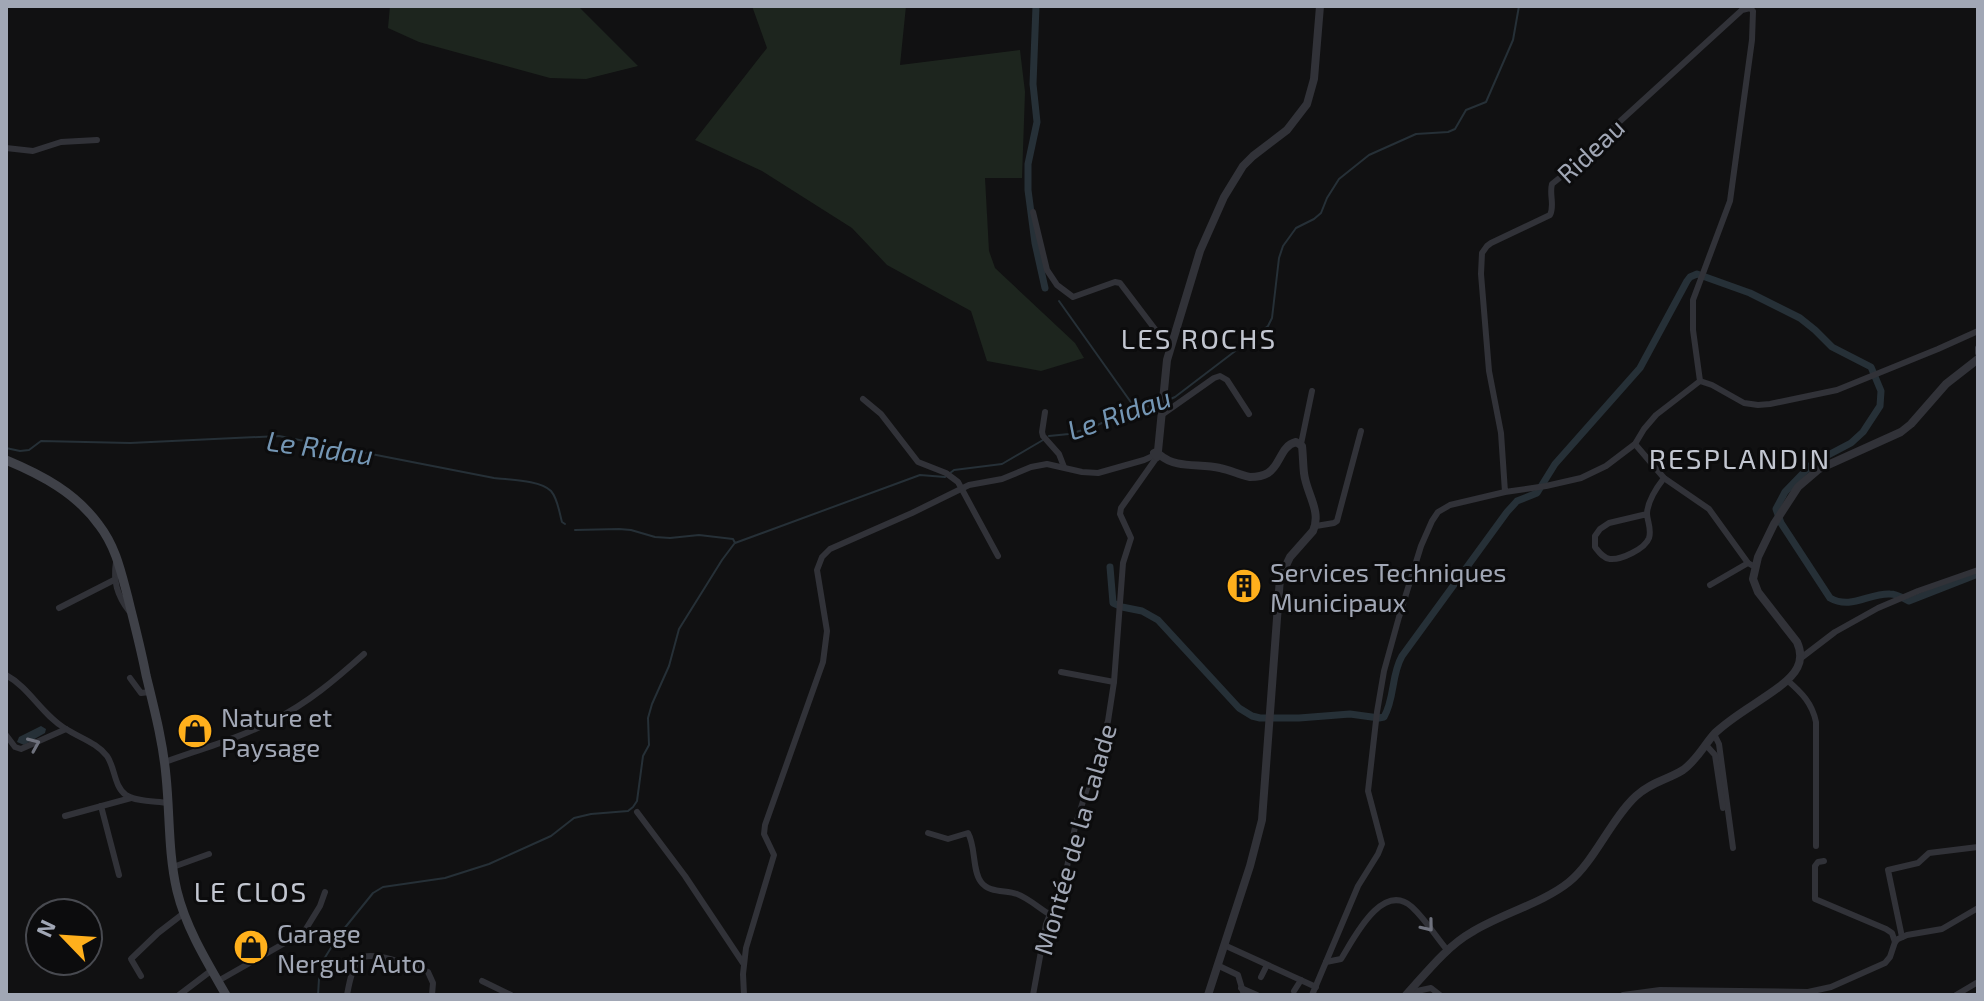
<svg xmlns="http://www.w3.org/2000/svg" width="1984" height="1001" font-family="'Exo 2',sans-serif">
	<rect width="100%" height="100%" fill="#111112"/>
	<g fill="#1d251e">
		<polygon points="390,6 578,6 638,66 586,79 550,78 419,42 388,28"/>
		<polygon points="752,6 906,6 900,65 1020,50 1025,92 1022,178 985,178 989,251 995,268 1075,343 1084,358 1041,371 987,361 971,311 887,265 852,228 762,171 695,140 767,48"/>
	</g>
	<polygon fill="#263037" points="41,726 46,729 45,733 24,745 17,742 19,737"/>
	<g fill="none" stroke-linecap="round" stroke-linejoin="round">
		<g stroke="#263037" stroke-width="2">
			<polyline points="1059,301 1135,408"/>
			<polyline points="1166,401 1175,397 1268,326 1272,318 1279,258 1283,246 1296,228 1314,219 1321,213 1327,198 1339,179 1369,155 1416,134 1448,132 1455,129 1466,110 1486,102 1513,40 1519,6"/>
			<polyline points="1049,436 1069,434 1093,427 1135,408 1151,406 1160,403"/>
			<path d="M6 448 20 451 29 450 41 441 130 443 279 436 494 478C510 480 540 480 551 491 558 499 559 512 562 522L565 524"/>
			<polyline points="575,530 619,529 631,530 655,537 670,538 699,535 733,539 735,543 920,475 945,477 954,470 1002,464 1043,440"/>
			<polyline points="318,995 319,979 324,959 339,935 373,893 383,887 445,878 489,864 551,836 574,818 591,814 628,811 633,807 637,801 643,756 649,745 648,718 652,704 669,666 679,629 722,560 734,544"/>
		</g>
		<g stroke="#263037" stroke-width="7">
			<polyline points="1036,6 1033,84 1037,122 1028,164 1028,190 1035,243 1045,288"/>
			<path d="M1110 567 1113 603 1122 607 1142 611 1158 620 1239 708 1252 716 1260 718H1299L1350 714 1379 718 1384 717C1395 698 1391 675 1402 656L1507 512 1517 501 1537 493 1555 464 1640 368 1687 281 1690 277 1697 274 1750 293 1800 318 1815 330 1832 347 1871 367 1881 391 1880 406 1863 432 1851 443 1813 463 1785 492 1776 509 1781 523 1830 598C1851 610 1869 593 1890 594 1897 594 1903 598 1909 601L1978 574"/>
		</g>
		<g stroke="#313238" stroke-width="6">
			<polyline points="6,148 33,151 61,142 97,140"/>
			<polyline points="1033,212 1047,270 1057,285 1073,297 1115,282 1120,283 1170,349"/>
			<polyline points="1978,348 1978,353"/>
			<polyline points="1700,381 1712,385 1744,403 1758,405 1770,404 1837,390 1938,349 1978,331"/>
			<polyline points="863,399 881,414 918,462 946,473 958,482 998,556"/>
			<polyline points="1045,412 1042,432 1043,436 1059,454 1064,467"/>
			<polyline points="1163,414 1214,378 1220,376 1227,380 1249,414"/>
			<polyline points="1301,444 1312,391"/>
			<polyline points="1635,444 1664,478 1709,509 1748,563 1755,567"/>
			<path d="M1647 514 1609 523 1600 529 1595 536V547C1599 552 1603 558 1610 559 1621 560 1645 549 1649 538 1652 529 1647 521 1647 513 1648 500 1657 487 1664 478"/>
			<polyline points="1316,526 1334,523 1337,521 1361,431"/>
			<path d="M116 562C113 581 117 595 129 611"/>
			<polyline points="1710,585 1748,563"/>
			<polyline points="59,608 114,580"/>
			<polyline points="1801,658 1835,632 1878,608 1918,591 1978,570"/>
			<polyline points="1061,672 1114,682"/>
			<path d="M6 675C30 688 42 715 66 729 80 738 97 743 107 756 115 767 114 787 126 795 136 802 156 801 168 803"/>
			<polyline points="130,678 141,693 150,692"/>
			<path d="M1787 680C1802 693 1812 703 1816 722V846"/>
			<polyline points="1714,734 1719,744 1733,848"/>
			<polyline points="6,735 15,747 21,749 66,729"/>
			<polyline points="1706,745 1715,755 1723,808"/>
			<path d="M165 762C201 749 240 738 274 720 308 703 336 679 364 654"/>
			<polyline points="101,806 119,875"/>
			<polyline points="637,812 685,876 743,963"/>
			<polyline points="65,816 131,798"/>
			<path d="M928 833 948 839 968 833C976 847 972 870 981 882 989 893 1005 890 1017 894 1028 898 1039 908 1049 914"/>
			<polyline points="1824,861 1818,862 1815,866 1815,899 1886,929 1892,933 1895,942"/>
			<polyline points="173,867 209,854"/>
			<polyline points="1902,937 1888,870 1918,863 1929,853 1978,847"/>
			<polyline points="1224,945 1316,987"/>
			<path d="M1326 962 1341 959C1353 940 1382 880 1412 907 1426 920 1436 937 1448 951"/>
			<polyline points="1217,965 1238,975 1244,995"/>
			<polyline points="141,976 131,959 158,933 184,913"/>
			<polyline points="1261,977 1267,965"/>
			<polyline points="218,981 304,932 320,906 325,892"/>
			<polyline points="482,981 511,995"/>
			<polyline points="1241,988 1257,995"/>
			<polyline points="1411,990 1417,991 1431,988 1440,995"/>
			<polyline points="1294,991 1301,980"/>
			<polyline points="179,995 212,970"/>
			<path d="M347 995C349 984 352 966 360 959 371 949 415 967 428 972L433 983 432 995"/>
			<polyline points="744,995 743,974 746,948 774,855 764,834 765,825 823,662 827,631 817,570 822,557 830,549 912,513 969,485 1002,479 1031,467 1047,464 1082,472 1098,473 1144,460 1155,455"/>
			<polyline points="1033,995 1046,924 1065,877 1075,827 1108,721 1114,682 1123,563 1131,538 1120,514 1121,508 1157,457"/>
			<path d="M1312 995 1358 886 1378 854 1382 844 1368 791 1377 712 1384 671 1399 617 1421 546 1432 521 1438 512 1450 505 1505 492 1546 486 1581 478 1606 466 1635 444 1644 429 1656 415 1700 381 1693 330V300L1730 201 1752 40 1753 11 1750 8 1742 10 1605 135 1588 155 1552 184C1549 195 1555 205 1550 215L1491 243 1487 246 1482 253 1481 274 1489 371 1501 433 1505 492"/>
			<polyline points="1623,995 1660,990 1808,992 1831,987 1885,963 1890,957 1895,942 1898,939 1907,935 1942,929 1978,908"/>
			<polyline points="1956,995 1978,982"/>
		</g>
		<g stroke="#313238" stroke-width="8">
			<path d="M1160 455C1176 469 1200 463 1220 468 1230 470 1240 475 1250 477 1255 477 1263 476 1268 473 1281 465 1280 446 1296 442L1302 446C1303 455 1303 464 1304 473 1306 493 1322 511 1313 531L1290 557 1280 578 1262 820 1250 866 1208 995"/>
			<polyline points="1157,457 1154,453 1158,451 1167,360 1200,251 1224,197 1243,166 1253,156 1287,130 1307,104 1314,79 1320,6"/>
			<path d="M1406 995C1426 973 1447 946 1472 932 1501 914 1543 903 1569 882 1594 862 1611 819 1636 796 1651 782 1667 780 1683 770 1697 760 1704 745 1715 733 1734 715 1758 703 1779 687 1795 675 1806 662 1797 642L1758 592 1753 579 1758 557 1774 524 1798 487 1819 469 1901 432 1911 424 1946 384 1978 359"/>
		</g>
		<path stroke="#3f4148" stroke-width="9" d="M6 460C42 475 76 493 99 525 116 547 121 572 128 598 134 623 141 649 146 675 154 708 163 742 166 776 170 814 168 853 177 891 186 928 207 962 226 995"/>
	</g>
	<defs><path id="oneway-chevron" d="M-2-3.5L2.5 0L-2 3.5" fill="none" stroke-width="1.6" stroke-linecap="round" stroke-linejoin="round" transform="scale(2)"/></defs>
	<g stroke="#6f727d">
		<use href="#oneway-chevron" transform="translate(34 744) rotate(-23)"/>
		<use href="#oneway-chevron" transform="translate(1428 926) rotate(51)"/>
	</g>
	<defs>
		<symbol id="building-disc" viewBox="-11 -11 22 22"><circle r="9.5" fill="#ffb01c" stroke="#0c0c0d"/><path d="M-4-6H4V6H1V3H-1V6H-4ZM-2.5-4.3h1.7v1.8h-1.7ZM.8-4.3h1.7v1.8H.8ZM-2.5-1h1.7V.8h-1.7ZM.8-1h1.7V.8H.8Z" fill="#111"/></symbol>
		<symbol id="shop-disc" viewBox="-11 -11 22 22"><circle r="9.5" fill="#ffb01c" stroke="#0c0c0d"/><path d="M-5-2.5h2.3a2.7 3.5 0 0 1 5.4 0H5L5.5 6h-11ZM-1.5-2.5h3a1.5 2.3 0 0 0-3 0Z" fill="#111"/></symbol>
	</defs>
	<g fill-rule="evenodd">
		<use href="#building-disc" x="1224" y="566" width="40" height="40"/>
		<use href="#shop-disc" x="175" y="711" width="40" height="40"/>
		<use href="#shop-disc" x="231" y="927" width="40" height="40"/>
	</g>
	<g text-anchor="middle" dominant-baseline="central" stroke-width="6" stroke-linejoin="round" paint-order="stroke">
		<g font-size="26" fill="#a1a7b5" stroke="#0c0c0d">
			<text transform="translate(1590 150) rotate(-43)">Rideau</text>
			<text transform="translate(1074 839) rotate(-74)">Montée de la Calade</text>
		</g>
		<g font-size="26" fill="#a1a7b5" stroke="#0c0c0d" text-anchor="start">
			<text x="1270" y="571">Services Techniques<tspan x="1270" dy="30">Municipaux</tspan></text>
			<text x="221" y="716">Nature et<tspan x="221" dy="30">Paysage</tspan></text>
			<text x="277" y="932">Garage<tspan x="277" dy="30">Nerguti Auto</tspan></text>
		</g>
		<g font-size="28" letter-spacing="2" fill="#c2c6d0" stroke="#0c0c0d">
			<text x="1199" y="338">LES ROCHS</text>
			<text x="1740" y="458">RESPLANDIN</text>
			<text x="251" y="891">LE CLOS</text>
		</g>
		<g font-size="28" font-style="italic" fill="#7496b4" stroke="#0c0c0d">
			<text transform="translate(1119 413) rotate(-19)">Le Ridau</text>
			<text transform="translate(320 447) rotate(8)">Le Ridau</text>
		</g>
	</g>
	<rect width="1984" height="1001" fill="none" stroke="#a1a7b5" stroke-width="16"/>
	<g transform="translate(64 937) rotate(295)"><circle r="38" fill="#0c0c0d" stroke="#484a50" stroke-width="2"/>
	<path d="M0-6L14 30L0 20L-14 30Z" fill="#ffb01c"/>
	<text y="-12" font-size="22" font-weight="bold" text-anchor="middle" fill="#a1a7b5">N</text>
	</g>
</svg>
